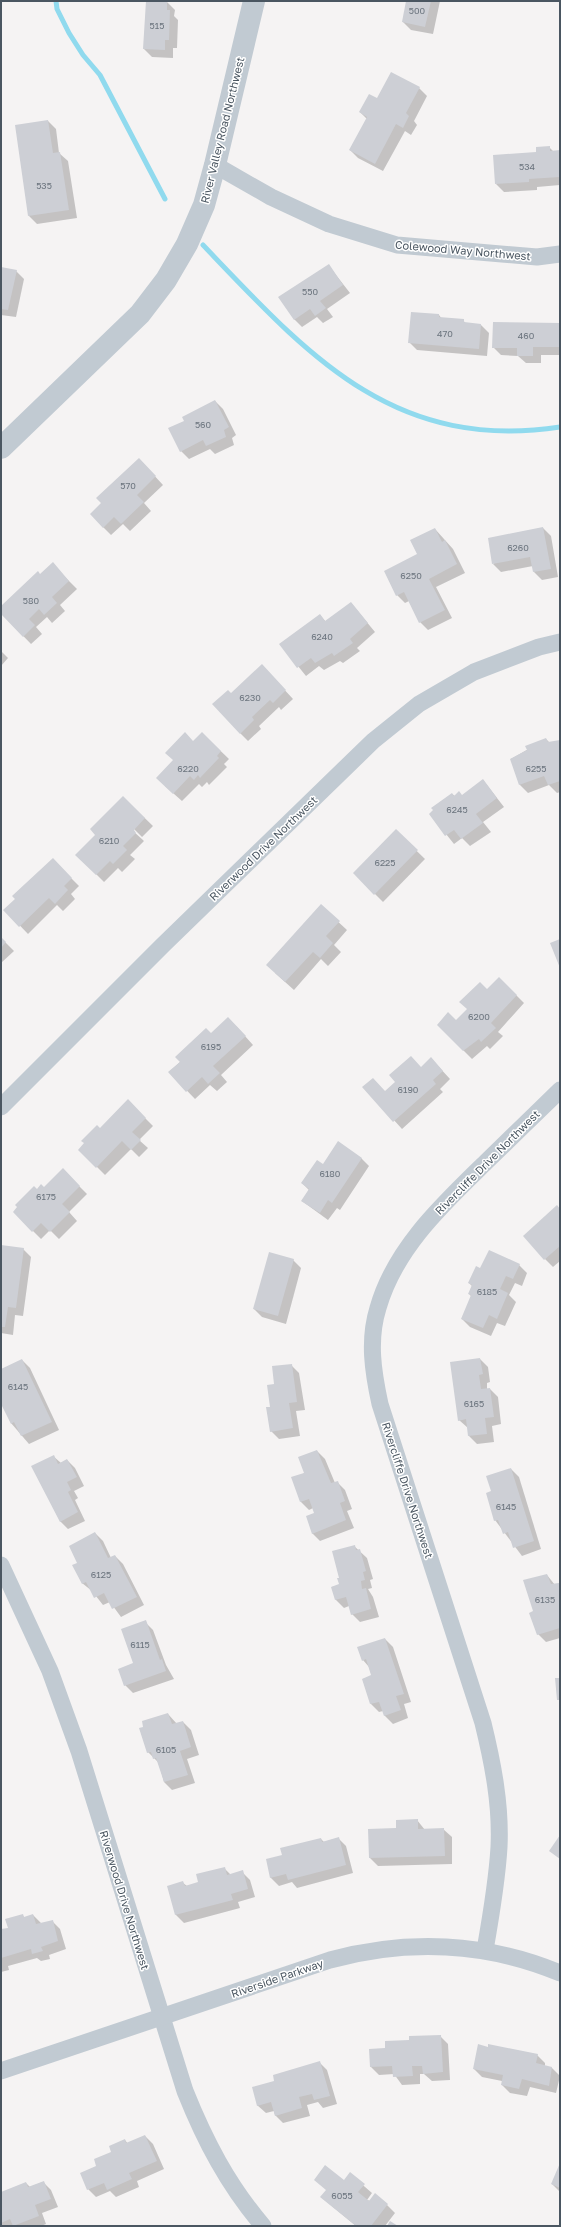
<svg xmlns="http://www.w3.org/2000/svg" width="561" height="2227" font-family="'Golos Text',sans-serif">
	<rect width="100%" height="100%" fill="#f5f3f3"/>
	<g fill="#0003">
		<polygon points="407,1 440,1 433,34 411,30 403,22"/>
		<polygon points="167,2 175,10 174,16 178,20 177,48 173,48 173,58 152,57 144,49"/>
		<polygon points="419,88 427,96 414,121 417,125 411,135 405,131 383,171 358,158 350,150 367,119 360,112 377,99"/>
		<polygon points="48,121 56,129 59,153 68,161 77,218 37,224 29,216"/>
		<polygon points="549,147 554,152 560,151 560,185 537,187 537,190 504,192 496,184 537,153"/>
		<polygon points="329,266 350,293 327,309 333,317 323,323 317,317 302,327 294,319"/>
		<polygon points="1,268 16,271 24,279 16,317 1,315"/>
		<polygon points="439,315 442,319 463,320 466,324 481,325 489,333 487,356 417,350 409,342"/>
		<polygon points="560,324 560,355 541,355 541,363 526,363 518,356 501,355 493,347"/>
		<polygon points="215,401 223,409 236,435 232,438 234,445 215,454 210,449 189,459 181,451 185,421"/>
		<polygon points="139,459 163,485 144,503 151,511 130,531 123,524 111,535 103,527"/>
		<polygon points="543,528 551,536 558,577 542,580 534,572 533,566 501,572 493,564"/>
		<polygon points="435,529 453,549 465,573 436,587 452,618 428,630 420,622 409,601 405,603 397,595"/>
		<polygon points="60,572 77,589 60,605 65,611 52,623 47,617 36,627 42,634 31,644 1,613 1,608 40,575"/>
		<polygon points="351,603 375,632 357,648 360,651 343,663 340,661 324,670 319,666 306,676 281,645 320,615 326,622"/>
		<polygon points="1,651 8,658 1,666"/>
		<polygon points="270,674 293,699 281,710 279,707 259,726 261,729 248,741 240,733 231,694"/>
		<polygon points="202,733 229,759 224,764 227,767 209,785 207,782 202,787 199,784 182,801 165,786 193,742"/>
		<polygon points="546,739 550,743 560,741 560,792 557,793 549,785 528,793 520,785 511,759"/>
		<polygon points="483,780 504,807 483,822 491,832 470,846 462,838 454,844 430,814 452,794 455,796 462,796"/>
		<polygon points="123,797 153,826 142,837 134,829 132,830 144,841 130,855 135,859 122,872 118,868 104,882 77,855 97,835"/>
		<polygon points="396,831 425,859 383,902 354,873"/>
		<polygon points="53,860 79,886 71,894 75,899 63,911 57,905 28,934 5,910"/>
		<polygon points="321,906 347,930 334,945 341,952 328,966 321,959 294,990 275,973"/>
		<polygon points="1,938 14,951 1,963"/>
		<polygon points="499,978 524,1003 498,1032 503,1036 490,1049 487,1046 472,1059 438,1025 456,1021"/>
		<polygon points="236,1026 253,1045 221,1075 227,1082 217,1091 210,1085 195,1099 169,1072 211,1034"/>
		<polygon points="439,1067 450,1079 440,1089 443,1092 402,1129 364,1087 386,1092 397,1082 421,1068"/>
		<polygon points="128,1101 153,1126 139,1140 148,1148 139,1157 131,1149 105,1175 80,1150"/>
		<polygon points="361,1158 369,1166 340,1210 337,1208 328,1220 302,1201 309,1190 302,1183 323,1165"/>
		<polygon points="63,1170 87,1194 69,1212 77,1221 59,1239 50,1230 41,1239 14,1212 44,1188"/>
		<polygon points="560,1210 560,1261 553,1267 545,1259"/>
		<polygon points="1,1246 23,1249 31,1257 23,1316 15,1315 13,1335 1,1333"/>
		<polygon points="293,1260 301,1268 286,1324 262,1317 254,1309"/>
		<polygon points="519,1265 527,1273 522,1286 515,1283 509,1295 516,1302 505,1326 497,1323 491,1336 470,1327 462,1319 472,1297 469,1294 472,1286 469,1283 480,1269"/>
		<polygon points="480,1359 488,1367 490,1382 487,1383 487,1390 490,1389 498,1397 501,1424 492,1426 494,1442 477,1444 469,1436 468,1428 459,1420"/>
		<polygon points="22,1360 30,1368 59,1430 29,1444 11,1423 1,1401 1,1370"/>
		<polygon points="291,1365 299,1373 305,1410 296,1411 300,1436 279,1439 271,1431 271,1408 275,1384"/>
		<polygon points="317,1451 325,1459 335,1483 337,1482 345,1490 352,1509 347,1511 354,1528 320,1541 312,1533 315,1514 313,1508 309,1510 301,1502 293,1478 305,1473"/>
		<polygon points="53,1456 61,1463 67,1460 75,1468 84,1486 74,1491 78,1498 75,1500 85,1521 68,1529 60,1521"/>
		<polygon points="511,1469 519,1477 541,1549 522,1556 495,1520 492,1492"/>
		<polygon points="95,1533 103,1541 111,1558 115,1556 123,1564 144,1605 121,1617 110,1602 103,1605 92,1591 82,1583 78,1564"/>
		<polygon points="354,1546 367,1558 373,1579 370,1580 372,1588 368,1589 373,1597 379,1617 360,1622 352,1614 349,1606 344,1608 336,1600 332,1587 340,1585 340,1579"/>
		<polygon points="547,1575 555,1585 560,1586 560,1638 546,1642 538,1634 534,1612"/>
		<polygon points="145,1622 153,1630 166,1665 174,1679 133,1693 125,1685 134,1664"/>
		<polygon points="385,1639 393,1647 411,1702 404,1704 408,1718 393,1724 385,1716 383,1711 379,1712 371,1704 363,1679 372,1676 369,1667 363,1660"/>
		<polygon points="168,1714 177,1724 183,1722 191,1730 199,1755 187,1759 195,1783 172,1790 164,1782 159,1763 148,1752"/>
		<polygon points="417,1820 425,1830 443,1829 452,1837 452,1864 378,1866 370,1858 369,1830 397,1829"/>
		<polygon points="338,1838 346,1846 353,1873 297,1888 292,1882 279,1886 271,1878 267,1860 283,1856 321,1839 324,1842"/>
		<polygon points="224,1868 231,1875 242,1872 250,1880 255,1897 238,1902 240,1908 184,1923 176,1915 168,1887 183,1883 187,1886 199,1883"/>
		<polygon points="22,1915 25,1918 33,1915 42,1924 52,1921 60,1929 66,1949 49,1955 50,1959 41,1961 37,1958 8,1966 9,1970 1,1972 1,1931 9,1928"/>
		<polygon points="440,2036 448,2044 450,2080 432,2081 424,2074 420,2074 420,2084 402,2085 394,2074 379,2075 371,2067 370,2050 386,2049 410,2041"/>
		<polygon points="489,2048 537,2055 545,2063 545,2066 552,2068 560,2076 556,2093 530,2087 527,2096 510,2093 502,2085 502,2081 482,2077 474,2069"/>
		<polygon points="319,2062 327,2070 337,2104 323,2108 318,2102 307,2105 310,2116 283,2123 275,2115 274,2111 266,2113 257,2105 275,2081"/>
		<polygon points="145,2136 153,2144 164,2169 137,2181 139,2187 116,2197 110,2191 96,2197 88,2189 112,2152 125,2140 128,2144"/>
		<polygon points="560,2165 560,2192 552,2184"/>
		<polygon points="350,2174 372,2193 367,2200 387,2205 395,2213 385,2226 356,2226 321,2197 344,2181"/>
		<polygon points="43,2182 51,2190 58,2207 42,2213 46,2224 41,2226 1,2226 1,2193 26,2183 30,2187"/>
	</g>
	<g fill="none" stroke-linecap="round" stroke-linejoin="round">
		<g stroke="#90daee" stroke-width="5">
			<polyline points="56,1 57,9 69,33 83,55 100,75 165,199"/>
			<path d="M203 245C308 355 393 452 560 427"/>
		</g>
	</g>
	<g fill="#cdcfd5">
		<polygon points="146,1 167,1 167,10 170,10 169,40 165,40 165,50 143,49"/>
		<polygon points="406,1 431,1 425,27 402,22"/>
		<polygon points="391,72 420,87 406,113 409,116 403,128 396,124 375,164 349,150 367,117 359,112 369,94 377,98"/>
		<polygon points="48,120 53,153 60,152 69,210 28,216 15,125"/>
		<polygon points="550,146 550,151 560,150 560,177 529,179 529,182 495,184 493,155 536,152 536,147"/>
		<polygon points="329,264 343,285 320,301 326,308 315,316 310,309 294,320 278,297"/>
		<polygon points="1,267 17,270 8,310 1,309"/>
		<polygon points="411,312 439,314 439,317 464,319 464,322 481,324 479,349 408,343"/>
		<polygon points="493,322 560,323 560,347 533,347 533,356 517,356 517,348 492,348"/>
		<polygon points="215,400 229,427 224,430 226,437 206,446 203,440 180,452 168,428 184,421 182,417"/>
		<polygon points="139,458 156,476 137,495 144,502 121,524 114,517 103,528 90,514 101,503 96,498"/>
		<polygon points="543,527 551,569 533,572 530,557 492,564 488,538"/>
		<polygon points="435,528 442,542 445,540 457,564 429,579 445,610 419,623 404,592 396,596 384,571 417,554 410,540"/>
		<polygon points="53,562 69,581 52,597 57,603 44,615 39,609 29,619 35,625 23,637 1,614 1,606 38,571 40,574"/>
		<polygon points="351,602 368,623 350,639 353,643 334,656 332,653 315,663 311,658 297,668 279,644 320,614 325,621"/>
		<polygon points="262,664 286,690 273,703 270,700 252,717 254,720 240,734 212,704 228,690 231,693"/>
		<polygon points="185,732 193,741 202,732 221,751 217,756 219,758 200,778 198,775 194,780 190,776 173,794 156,778 173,760 165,753"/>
		<polygon points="546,738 548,742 560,740 560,781 548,785 544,776 519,785 510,759 527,750 525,746"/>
		<polygon points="483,779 497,798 476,814 483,823 461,839 454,830 445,836 429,814 433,810 431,808 452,793 454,796 459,791 462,795"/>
		<polygon points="123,796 145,818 134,830 136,833 123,846 127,850 113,864 110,861 96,875 75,855 95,835 90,829"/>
		<polygon points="396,829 418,850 374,895 353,873"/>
		<polygon points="53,858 72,878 64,886 68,890 55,904 49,898 19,927 3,910 15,899 12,896"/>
		<polygon points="321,904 340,921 326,936 333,943 320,958 313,952 285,982 266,965"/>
		<polygon points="1,937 6,942 1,948"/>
		<polygon points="560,939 560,968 550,943"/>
		<polygon points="499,977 517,995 491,1023 496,1028 481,1042 479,1039 463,1051 437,1025 448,1012 456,1020 467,1009 459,1002 480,982 487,989"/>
		<polygon points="228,1017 246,1036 213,1066 220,1073 208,1084 202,1077 186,1092 168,1072 180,1062 175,1057 206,1028 211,1033"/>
		<polygon points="411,1056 421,1067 431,1057 443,1071 433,1080 436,1084 393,1122 362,1087 373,1078 385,1091 395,1082 389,1075"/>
		<polygon points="128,1099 146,1118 132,1132 141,1140 131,1150 122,1141 96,1168 78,1150 84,1143 81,1141 97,1125 100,1128"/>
		<polygon points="338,1141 362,1158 332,1203 328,1200 320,1213 301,1201 309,1189 301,1183 317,1160 323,1164"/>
		<polygon points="63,1168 80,1186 62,1204 70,1212 50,1232 41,1223 32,1232 13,1212 17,1207 15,1205 34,1186 37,1189 41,1184 44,1187"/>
		<polygon points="557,1205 560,1209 560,1246 544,1260 523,1236"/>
		<polygon points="1,1245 24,1248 16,1308 8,1307 5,1327 1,1327"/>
		<polygon points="489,1250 520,1264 513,1279 506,1276 500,1289 508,1293 497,1319 489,1315 483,1328 461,1319 471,1295 468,1294 472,1285 468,1283 476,1266 480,1268"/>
		<polygon points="269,1252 294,1259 278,1316 253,1309"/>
		<polygon points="480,1358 483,1374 479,1375 481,1389 490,1388 494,1417 485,1418 487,1434 468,1436 466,1419 458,1421 450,1362"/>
		<polygon points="22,1359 52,1422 21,1436 14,1422 11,1424 1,1404 1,1369"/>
		<polygon points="292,1364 297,1402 289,1403 293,1428 270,1432 266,1407 270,1407 267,1385 274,1384 272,1366"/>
		<polygon points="317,1450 331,1483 338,1481 345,1501 340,1503 346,1520 312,1534 306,1516 314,1513 309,1499 300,1502 291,1477 304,1473 298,1457"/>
		<polygon points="54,1455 58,1464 67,1459 77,1477 67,1482 71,1490 68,1492 78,1512 60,1522 31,1466"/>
		<polygon points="511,1468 534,1541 513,1548 508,1532 503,1534 498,1520 494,1521 486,1493 491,1491 486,1476"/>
		<polygon points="95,1532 108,1558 115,1555 137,1597 112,1609 104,1593 94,1598 86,1582 82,1584 72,1565 77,1563 69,1546"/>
		<polygon points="355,1545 356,1550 360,1549 366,1571 363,1572 365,1580 361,1581 362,1589 366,1588 371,1609 351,1615 346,1597 335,1600 331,1587 339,1584 337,1578 339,1578 332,1551"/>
		<polygon points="547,1574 551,1584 559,1583 560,1587 560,1628 537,1635 529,1613 533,1611 523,1580"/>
		<polygon points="146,1620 160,1660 162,1659 166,1671 124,1686 118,1669 133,1663 121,1629"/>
		<polygon points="385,1638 404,1694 396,1696 401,1710 384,1716 379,1702 370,1704 362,1679 371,1675 366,1659 362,1661 357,1647"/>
		<polygon points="555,1678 560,1678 560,1700 557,1700"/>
		<polygon points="168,1713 172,1724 183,1721 191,1747 180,1751 188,1775 164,1782 156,1758 153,1759 151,1752 147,1753 139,1728 143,1727 142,1721"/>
		<polygon points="418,1819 418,1829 444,1828 445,1856 369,1858 368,1829 396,1828 396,1820"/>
		<polygon points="560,1835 560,1859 549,1851"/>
		<polygon points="339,1837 346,1865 288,1880 286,1874 270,1878 266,1859 282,1855 280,1848 321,1838 322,1842"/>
		<polygon points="225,1867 227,1875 243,1870 248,1889 231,1894 233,1900 175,1915 167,1886 183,1881 185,1886 198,1882 196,1874"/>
		<polygon points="23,1914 24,1917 33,1914 36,1924 53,1920 58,1941 41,1947 43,1951 32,1954 31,1949 1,1958 1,1929 8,1928 5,1919"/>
		<polygon points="441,2035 443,2072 423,2074 422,2066 412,2066 413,2076 393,2077 392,2066 370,2067 369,2049 385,2048 385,2041 409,2040 409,2036"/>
		<polygon points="478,2044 488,2047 488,2044 538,2054 536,2063 552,2067 549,2086 522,2079 519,2089 501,2085 503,2075 473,2069"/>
		<polygon points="320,2061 330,2096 314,2100 312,2094 299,2097 302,2108 275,2116 271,2102 257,2106 252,2087 274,2081 273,2075"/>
		<polygon points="145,2135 157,2161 129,2173 132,2179 107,2190 104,2183 87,2190 80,2173 96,2166 94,2159 111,2152 109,2146 125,2139 126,2143"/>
		<polygon points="560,2163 560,2188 551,2184"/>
		<polygon points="325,2165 344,2180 350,2172 365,2184 358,2192 369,2201 375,2193 388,2204 371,2226 356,2226 320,2197 326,2190 314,2180"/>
		<polygon points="44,2181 51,2199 35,2205 39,2216 13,2226 10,2219 1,2223 1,2192 26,2182 28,2187"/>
		<polygon points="390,2221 398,2226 387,2226"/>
	</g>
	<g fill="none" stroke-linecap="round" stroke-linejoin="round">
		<g stroke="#c1cad2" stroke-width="17">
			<polyline points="215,165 271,197 329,224 397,245 537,257 560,254"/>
			<polyline points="1,1107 163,945 373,741 419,704 474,672 539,647 560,642"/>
			<path d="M1 1565 50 1671 79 1751 185 2091C205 2141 228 2185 263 2226"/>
			<path d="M485 1950C491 1916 497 1882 499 1847 501 1805 493 1764 483 1723L380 1404C373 1372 368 1340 378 1308 395 1248 443 1204 486 1162 511 1138 535 1114 560 1090"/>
			<path d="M1 2071 330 1960C407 1939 486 1942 560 1973"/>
		</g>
		<polyline stroke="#c1cad2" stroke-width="22" points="1,448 140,314 166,280 187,244 204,205 215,165 254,1"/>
	</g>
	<g text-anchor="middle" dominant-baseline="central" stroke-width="3" stroke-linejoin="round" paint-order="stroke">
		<g font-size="9" fill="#6b747e">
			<text x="417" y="10">500</text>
			<text x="157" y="25">515</text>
			<text x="527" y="166">534</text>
			<text x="44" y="185">535</text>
			<text x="310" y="291">550</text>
			<text x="445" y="333">470</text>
			<text x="526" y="335">460</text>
			<text x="203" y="424">560</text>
			<text x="128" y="485">570</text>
			<text x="518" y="547">6260</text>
			<text x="411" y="575">6250</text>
			<text x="31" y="600">580</text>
			<text x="322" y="636">6240</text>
			<text x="250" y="697">6230</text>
			<text x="188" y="768">6220</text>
			<text x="536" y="768">6255</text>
			<text x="457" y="809">6245</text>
			<text x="109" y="840">6210</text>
			<text x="385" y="862">6225</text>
			<text x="479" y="1016">6200</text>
			<text x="211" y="1046">6195</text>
			<text x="408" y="1089">6190</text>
			<text x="330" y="1173">6180</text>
			<text x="46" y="1196">6175</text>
			<text x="487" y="1291">6185</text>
			<text x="18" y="1386">6145</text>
			<text x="474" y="1403">6165</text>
			<text x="506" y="1506">6145</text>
			<text x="101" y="1574">6125</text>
			<text x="545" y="1599">6135</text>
			<text x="140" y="1644">6115</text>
			<text x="166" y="1749">6105</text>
			<text x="342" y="2195">6055</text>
		</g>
		<g font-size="11" fill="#4a5661" stroke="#fff">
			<text transform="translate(222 130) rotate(-76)">River Valley Road Northwest</text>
			<text transform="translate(463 250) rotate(5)">Colewood Way Northwest</text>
			<text transform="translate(263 848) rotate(-44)">Riverwood Drive Northwest</text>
			<text transform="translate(487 1162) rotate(-45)">Rivercliffe Drive Northwest</text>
			<text transform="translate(408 1490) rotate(72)">Rivercliffe Drive Northwest</text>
			<text transform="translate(125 1900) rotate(73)">Riverwood Drive Northwest</text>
			<text transform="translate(277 1978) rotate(-19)">Riverside Parkway</text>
		</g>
	</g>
	<rect width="561" height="2227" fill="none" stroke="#4a5661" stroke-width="4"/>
</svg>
